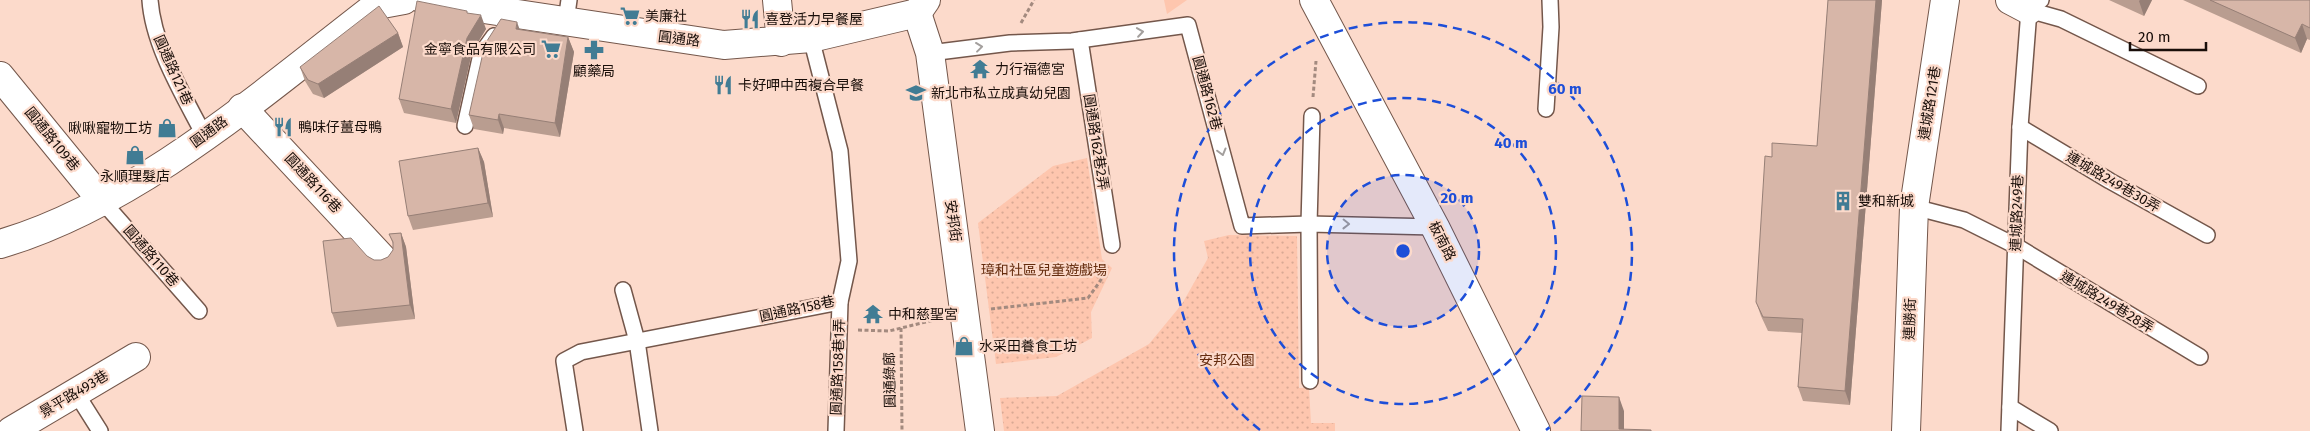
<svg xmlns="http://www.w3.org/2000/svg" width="2310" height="431" font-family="'Fira Sans','Noto Sans TC',sans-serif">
	<defs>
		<pattern id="park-dots" width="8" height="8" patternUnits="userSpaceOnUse" patternTransform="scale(1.25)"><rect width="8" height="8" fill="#fec6ae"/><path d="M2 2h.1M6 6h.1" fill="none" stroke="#d9a994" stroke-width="1.8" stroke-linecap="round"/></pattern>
	</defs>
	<rect width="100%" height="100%" fill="#fcdacb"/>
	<polygon fill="#fec6ae" points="1164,0 1187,0 1167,14"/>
	<g fill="url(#park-dots)">
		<polygon points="1087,158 1102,259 1112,268 1091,312 1092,338 1056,357 996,364 978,223 1053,166"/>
		<polygon points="1229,235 1297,236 1299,388 1309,388 1311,423 1335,423 1335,431 1004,431 1000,398 1057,396 1149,344 1182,304 1208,258 1204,241"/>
	</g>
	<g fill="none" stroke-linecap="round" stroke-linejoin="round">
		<defs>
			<g id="lane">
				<path d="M150 0C153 46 184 96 205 137"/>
				<polyline points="2029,10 2061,19 2198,86"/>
				<polyline points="566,21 569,0"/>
				<polyline points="1080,40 1112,245"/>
				<polyline points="930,53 1010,43 1072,41 1188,25 1242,226 1309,224 1435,227"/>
				<polyline points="1546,109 1551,27 1550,0"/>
				<polyline points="465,126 481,54 494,36"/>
				<polyline points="2020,127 2110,181 2207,235"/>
				<polyline points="103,202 199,311"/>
				<polyline points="1914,207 1964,220 2016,246 2200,357"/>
				<polyline points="623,290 637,341 650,431"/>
				<polyline points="1310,381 1309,224 1312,116"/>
				<polyline points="76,393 100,431"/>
				<polyline points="2010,407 2050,431"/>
				<polyline points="575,431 564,361 581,352 840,302 849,261 840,151 811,38"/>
				<polyline points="836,431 840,302"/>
				<polyline points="2009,431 2020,127 2029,10 2041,0"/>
			</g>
			<g id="street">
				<polyline points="777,0 781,42"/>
				<polyline points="2010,0 2029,10"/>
				<polyline points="917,13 930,53 980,431"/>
				<polyline points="0,76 103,202"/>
				<polyline points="242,108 383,259"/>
				<polyline points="11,431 136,357"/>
				<polyline points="1906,431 1914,207 1945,0"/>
			</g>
			<g id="secondary">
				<polyline points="424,0 724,45 811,38 917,13 926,0"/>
				<polyline points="1314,0 1435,227 1536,431"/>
				<path d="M0 244C137 204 265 91 377 5L404 0"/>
			</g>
		</defs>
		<use href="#lane" stroke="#74574b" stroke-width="18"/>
		<use href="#street" stroke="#74574b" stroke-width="30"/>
		<use href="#secondary" stroke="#74574b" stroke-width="30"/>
		<g stroke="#a38a7f" stroke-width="3" stroke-dasharray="4 2.5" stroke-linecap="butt">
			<polyline points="1021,23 1034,0"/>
			<polyline points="1313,97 1316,61"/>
			<polyline points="991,309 1088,298 1103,277 1107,265"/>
			<polyline points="901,328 902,431"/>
			<polyline points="858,330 889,331 938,319"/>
		</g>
		<use href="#lane" stroke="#fff" stroke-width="15"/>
		<use href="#street" stroke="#fff" stroke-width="28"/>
		<use href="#secondary" stroke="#fff" stroke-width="28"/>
	</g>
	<g fill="#b99d90">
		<polygon points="1828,0 1882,0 1850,405 1803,401 1798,387 1802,333 1768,331 1761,316 1756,302 1817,146"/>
		<polygon points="2109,0 2152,0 2144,16"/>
		<polygon points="2183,0 2310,0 2310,40 2307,39 2301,53"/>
		<polygon points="468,13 486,29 472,52 456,123 404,113 399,99"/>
		<polygon points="520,30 568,37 574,52 560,137 504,128 503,134 474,129 469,115"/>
		<polygon points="398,33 403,47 324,98 313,94 305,81 300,67"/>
		<polygon points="478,148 484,162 493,217 413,230 408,216"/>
		<polygon points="401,233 406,247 415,319 337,327 332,313 367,256 374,260 381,260 388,257 393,250 393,244 389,234"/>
	</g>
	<g fill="#967f76">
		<polygon points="1876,0 1882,0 1850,405 1845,391"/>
		<polygon points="2140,0 2152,0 2144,16 2139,1"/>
		<polygon points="481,15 486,29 472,52 456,123 451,109 467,38"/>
		<polygon points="517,22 522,36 516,29"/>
		<polygon points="2302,24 2307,39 2301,53 2295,38"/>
		<polygon points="398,33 403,47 324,98 318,84"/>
		<polygon points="568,37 574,52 560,137 555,123"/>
		<polygon points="499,114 504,128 503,134 498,120"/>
		<polygon points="478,148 484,162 493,217 488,203"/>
		<polygon points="401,233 406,247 415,319 410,305"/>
		<polygon points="1619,397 1624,411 1624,431 1619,429"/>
	</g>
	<g fill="#d7b6a8" stroke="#967f76">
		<polygon points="1828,0 1876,0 1845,391 1798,387 1803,319 1763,317 1756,302 1765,156 1772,157 1772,143 1817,146"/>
		<polygon points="2210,0 2310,0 2310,28 2302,24 2295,38"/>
		<polygon points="417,1 467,11 467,13 481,15 467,38 451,109 399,99"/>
		<polygon points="379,6 398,33 318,84 308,80 300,67"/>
		<polygon points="501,19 517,22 516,29 568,37 555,123 499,114 498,120 469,115 485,44"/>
		<polygon points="478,148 488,203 408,216 399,161"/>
		<polygon points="401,233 410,305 332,313 323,241 351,238 367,256 374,260 381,260 388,257 393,250 393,242 389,234"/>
		<polygon points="1582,396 1619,397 1619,429 1651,430 1651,431 1581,431"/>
	</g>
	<defs><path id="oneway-chevron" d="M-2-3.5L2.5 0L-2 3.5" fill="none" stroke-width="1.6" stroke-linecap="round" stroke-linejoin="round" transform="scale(1.25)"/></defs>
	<g stroke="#a39f9d">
		<use href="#oneway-chevron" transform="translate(1140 32) rotate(-8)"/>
		<use href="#oneway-chevron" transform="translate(979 47) rotate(-7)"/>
		<use href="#oneway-chevron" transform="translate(1222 152) rotate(75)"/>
		<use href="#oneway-chevron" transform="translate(1346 224) rotate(1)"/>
	</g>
	<circle cx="1403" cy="251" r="76" fill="#1d4ed8" fill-opacity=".12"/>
	<g fill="none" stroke="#1d4ed8" stroke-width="2.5" stroke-dasharray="9 6">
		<circle cx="1403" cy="251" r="76"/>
		<circle cx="1403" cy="251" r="153"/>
		<path d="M1260 430A229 229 0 1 1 1546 430"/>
	</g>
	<defs>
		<symbol id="supermarket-bare" viewBox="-9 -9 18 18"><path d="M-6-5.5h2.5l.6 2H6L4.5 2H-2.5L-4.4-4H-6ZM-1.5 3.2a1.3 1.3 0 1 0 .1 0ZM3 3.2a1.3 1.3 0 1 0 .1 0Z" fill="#417c94" stroke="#fcdacb" stroke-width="2.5" paint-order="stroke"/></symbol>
		<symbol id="restaurant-bare" viewBox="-9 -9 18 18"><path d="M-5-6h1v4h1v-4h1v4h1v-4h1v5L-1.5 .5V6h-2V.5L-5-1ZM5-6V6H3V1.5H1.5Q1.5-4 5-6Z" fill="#417c94" stroke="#fcdacb" stroke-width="2.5" paint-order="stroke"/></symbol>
		<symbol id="pharmacy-bare" viewBox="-9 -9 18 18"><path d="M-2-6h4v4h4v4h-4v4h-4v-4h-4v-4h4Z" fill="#417c94" stroke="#fcdacb" stroke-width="2.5" paint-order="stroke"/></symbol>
		<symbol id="temple-bare" viewBox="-9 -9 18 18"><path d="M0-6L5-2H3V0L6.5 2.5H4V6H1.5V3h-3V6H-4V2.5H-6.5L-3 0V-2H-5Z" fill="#417c94" stroke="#fcdacb" stroke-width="2.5" paint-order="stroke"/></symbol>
		<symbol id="school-bare" viewBox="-9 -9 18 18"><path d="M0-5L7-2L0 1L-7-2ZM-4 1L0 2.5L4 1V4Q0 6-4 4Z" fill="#417c94" stroke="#fcdacb" stroke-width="2.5" paint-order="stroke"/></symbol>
		<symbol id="shop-bare" viewBox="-9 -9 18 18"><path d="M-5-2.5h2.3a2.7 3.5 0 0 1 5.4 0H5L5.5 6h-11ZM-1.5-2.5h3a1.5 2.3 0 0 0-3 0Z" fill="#417c94" stroke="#fcdacb" stroke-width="2.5" paint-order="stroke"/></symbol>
		<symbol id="building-bare" viewBox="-9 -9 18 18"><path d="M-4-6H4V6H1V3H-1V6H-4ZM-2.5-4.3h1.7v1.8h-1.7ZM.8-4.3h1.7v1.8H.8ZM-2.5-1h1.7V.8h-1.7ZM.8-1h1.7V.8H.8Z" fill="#417c94" stroke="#fcdacb" stroke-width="2.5" paint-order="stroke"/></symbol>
	</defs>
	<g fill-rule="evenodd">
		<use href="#supermarket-bare" x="616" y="2" width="28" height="28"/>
		<use href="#restaurant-bare" x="736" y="5" width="28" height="28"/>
		<use href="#supermarket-bare" x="537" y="35" width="28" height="28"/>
		<use href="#pharmacy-bare" x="580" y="36" width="28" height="28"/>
		<use href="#temple-bare" x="966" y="55" width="28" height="28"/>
		<use href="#restaurant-bare" x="709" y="71" width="28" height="28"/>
		<use href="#school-bare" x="902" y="79" width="28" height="28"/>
		<use href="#restaurant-bare" x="269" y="113" width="28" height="28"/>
		<use href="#shop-bare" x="153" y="114" width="28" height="28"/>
		<use href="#shop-bare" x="121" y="141" width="28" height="28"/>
		<use href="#building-bare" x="1829" y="187" width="28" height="28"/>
		<use href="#temple-bare" x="859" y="300" width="28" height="28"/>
		<use href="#shop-bare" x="950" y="332" width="28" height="28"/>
	</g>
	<g text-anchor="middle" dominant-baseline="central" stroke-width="4.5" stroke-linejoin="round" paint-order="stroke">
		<g font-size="14" fill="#190e09" stroke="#fcdacb" text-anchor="start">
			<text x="645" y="16">美廉社</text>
			<text x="765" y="19">喜登活力早餐屋</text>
			<text x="536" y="49" text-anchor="end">金寧食品有限公司</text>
			<text x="995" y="69">力行福德宮</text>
			<text x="594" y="71" text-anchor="middle">顧藥局</text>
			<text x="738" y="85">卡好呷中西複合早餐</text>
			<text x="931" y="93">新北市私立成真幼兒園</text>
			<text x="298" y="127">鴨味仔薑母鴨</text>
			<text x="152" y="128" text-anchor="end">啾啾寵物工坊</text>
			<text x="135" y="176" text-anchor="middle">永順理髮店</text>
			<text x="1858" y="201">雙和新城</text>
			<text x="888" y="314">中和慈聖宮</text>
			<text x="979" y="346">水采田養食工坊</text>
		</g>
		<g font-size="14" fill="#190e09" stroke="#fcdacb">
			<text transform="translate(679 39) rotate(7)">圓通路</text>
			<text transform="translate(173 70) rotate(66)">圓通路121巷</text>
			<text transform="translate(1207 93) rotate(75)">圓通路162巷</text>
			<text transform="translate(1930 103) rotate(-81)">連城路121巷</text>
			<text transform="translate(209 132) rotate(-36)">圓通路</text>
			<text transform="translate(52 139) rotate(51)">圓通路109巷</text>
			<text transform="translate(1096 142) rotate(81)">圓通路162巷2弄</text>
			<text transform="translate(2113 182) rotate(30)">連城路249巷30弄</text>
			<text transform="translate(313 183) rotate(47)">圓通路116巷</text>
			<text transform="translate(2017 213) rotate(-88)">連城路249巷</text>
			<text transform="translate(953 221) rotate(82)">安邦街</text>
			<text transform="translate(1442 241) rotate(63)">板南路</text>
			<text transform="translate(151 256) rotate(49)">圓通路110巷</text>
			<text transform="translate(2107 302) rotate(31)">連城路249巷28弄</text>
			<text transform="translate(797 309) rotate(-12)">圓通路158巷</text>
			<text transform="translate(1910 319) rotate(-88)">連勝街</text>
			<text transform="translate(838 367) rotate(-88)">圓通路158巷1弄</text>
			<text transform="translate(890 380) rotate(-91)">圓通綠廊</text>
			<text transform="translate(74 394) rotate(-31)">景平路493巷</text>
		</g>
		<g font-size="14" fill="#652c0e" stroke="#fcdacb">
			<text x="1044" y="270">璋和社區兒童遊戲場</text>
			<text x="1227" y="360">安邦公園</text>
		</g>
	</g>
	<circle cx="1403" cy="251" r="8" fill="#1d4ed8" stroke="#fcdacb" stroke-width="2.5"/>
	<g font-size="15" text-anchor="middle" font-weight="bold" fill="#1d4ed8" stroke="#fcdacb" stroke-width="4.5" stroke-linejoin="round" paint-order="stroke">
		<text x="1565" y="94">60 m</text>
		<text x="1511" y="148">40 m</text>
		<text x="1457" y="203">20 m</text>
	</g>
	<path d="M2130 42v8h76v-8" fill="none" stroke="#190e09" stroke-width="2.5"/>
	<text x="2138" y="42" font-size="15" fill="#190e09" stroke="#fcdacb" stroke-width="4" paint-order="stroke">20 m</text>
</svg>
